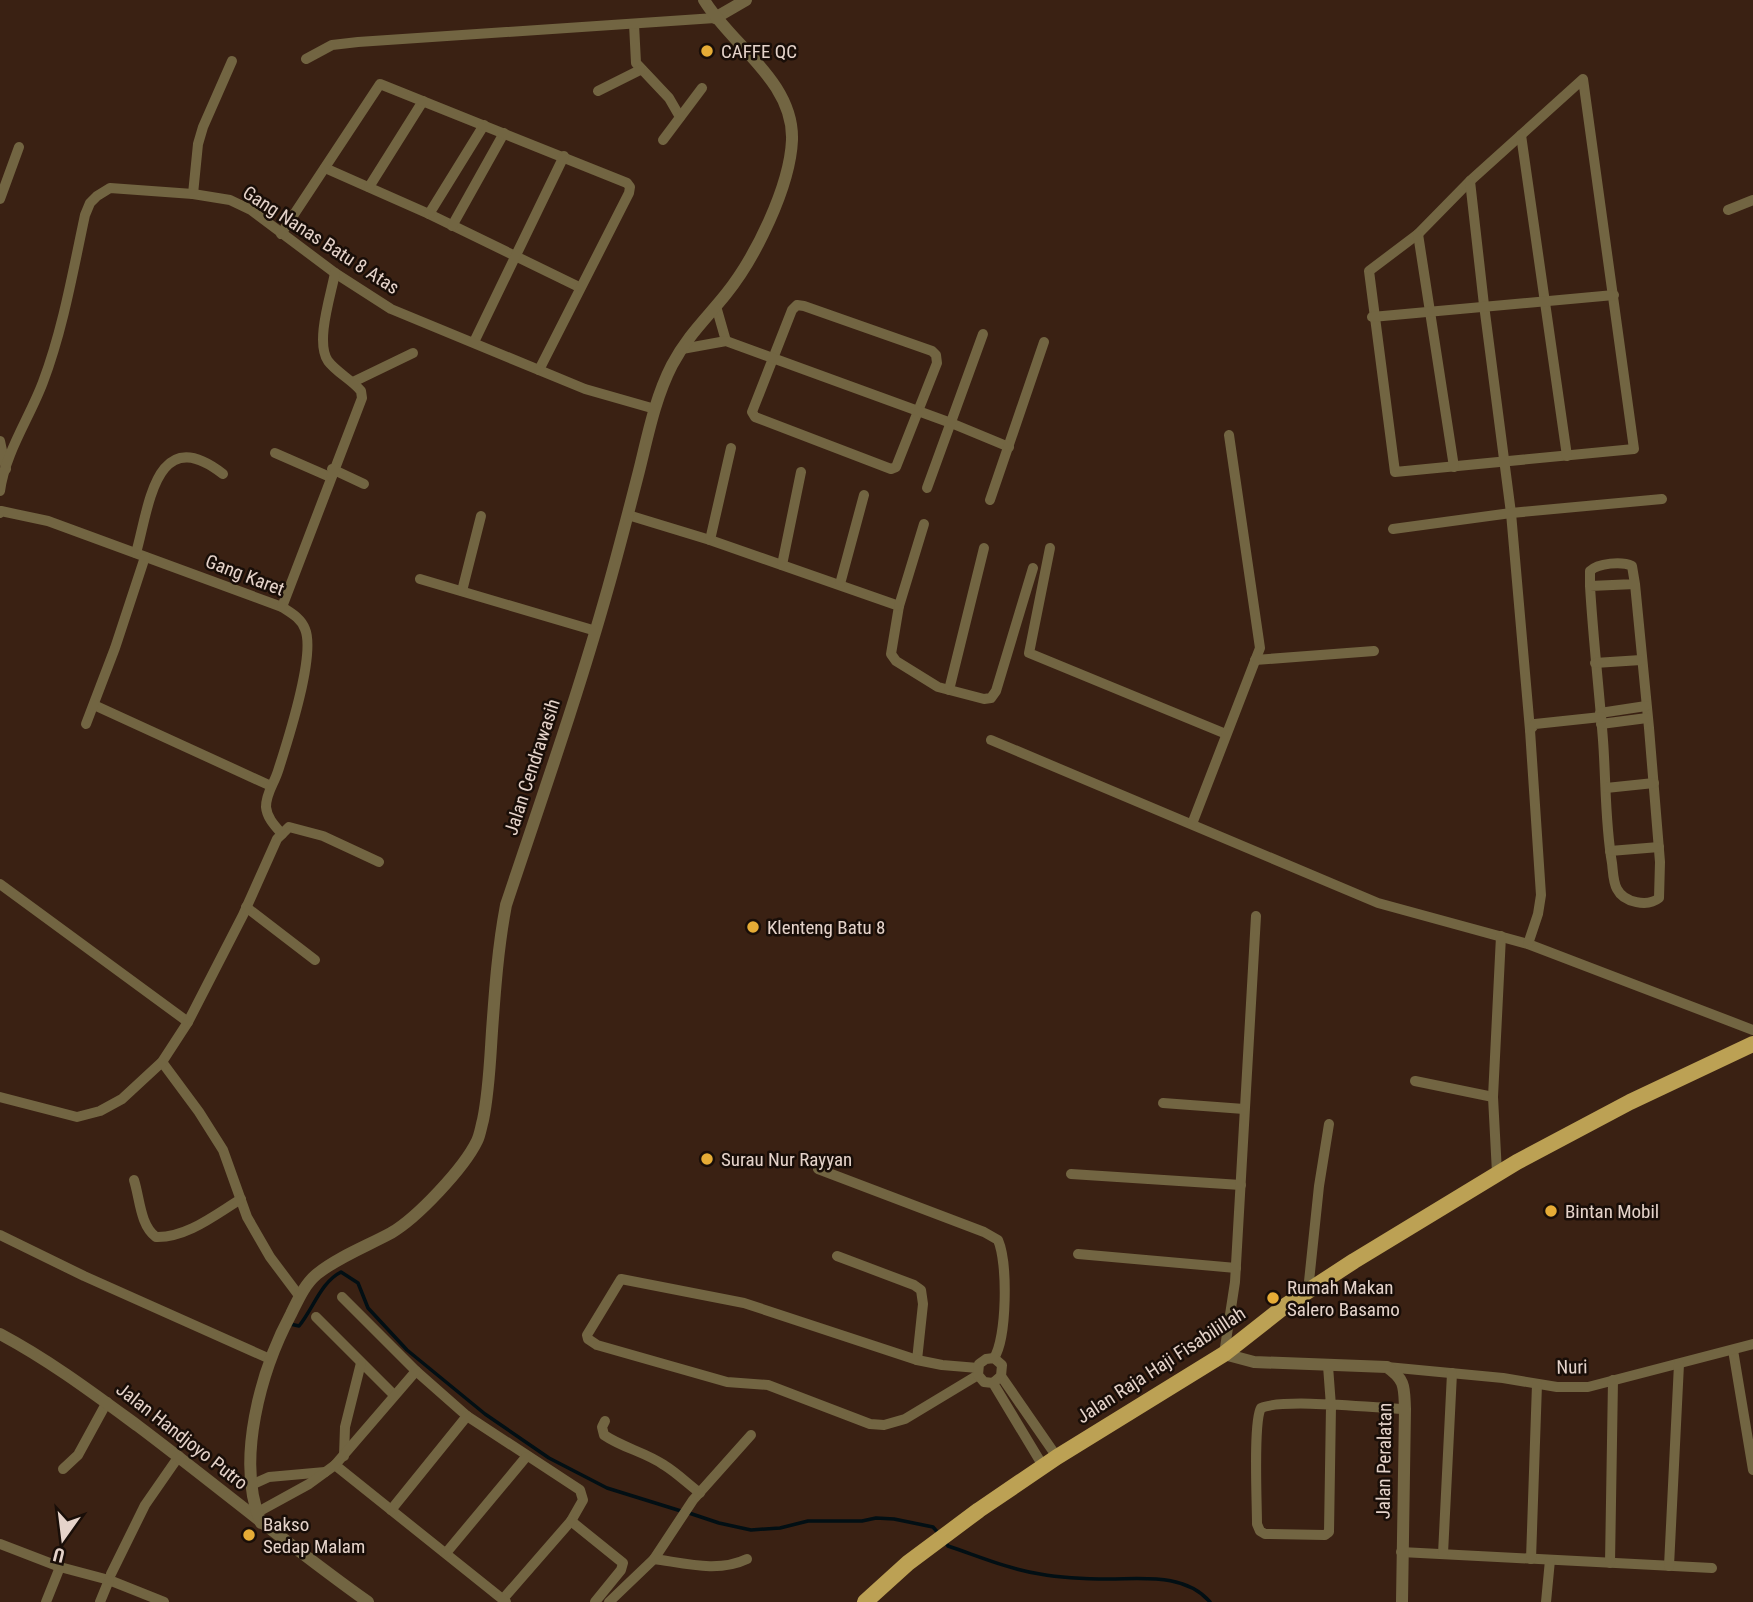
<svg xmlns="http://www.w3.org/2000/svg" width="1753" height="1602" font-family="'Roboto Condensed',sans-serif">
	<rect width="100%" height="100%" fill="#3a2113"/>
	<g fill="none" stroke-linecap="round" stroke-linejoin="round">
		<g stroke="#020f14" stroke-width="3.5">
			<path d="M290 1324 299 1326C313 1309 321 1282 341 1272L358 1283 368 1308 407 1350 485 1414 549 1458 607 1488 681 1511"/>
			<polyline points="689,1513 719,1523 751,1530 780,1528 808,1521 862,1521 876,1518 894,1519 933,1527 939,1534"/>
			<path d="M944 1540 948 1546C978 1556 1008 1569 1040 1574 1062 1578 1087 1579 1109 1579 1143 1579 1185 1573 1210 1602"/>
		</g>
		<g stroke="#726542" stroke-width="10">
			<polyline points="634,24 636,63 669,98 680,117"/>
			<polyline points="306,59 332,45 358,42 715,18"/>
			<polygon points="1583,79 1634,449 1395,472 1369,271 1418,234 1470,181"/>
			<polyline points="598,91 640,70"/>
			<polyline points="1521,135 1567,456"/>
			<polyline points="663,140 702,88"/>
			<polyline points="325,168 429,214 579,287"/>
			<polyline points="1470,181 1484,305 1511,513 1530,730"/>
			<polyline points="369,187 423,101"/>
			<polyline points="193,194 198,144 203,127 232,61"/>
			<polyline points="0,199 19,147"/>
			<polyline points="1728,210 1753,200"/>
			<polyline points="429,214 484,125"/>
			<polyline points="452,226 504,133"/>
			<polyline points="281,234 380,84 627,183 630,187 629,193 539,370"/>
			<polyline points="1418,234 1454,467"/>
			<polygon points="797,305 804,306 932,351 936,355 937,363 896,467 891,469 755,417 752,412 792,310"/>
			<polyline points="716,306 726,341"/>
			<polyline points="1372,317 1614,295"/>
			<polyline points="474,342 564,156"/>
			<polyline points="682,349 726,341 951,423 1009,447"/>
			<polyline points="353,382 413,353"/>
			<polyline points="0,441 6,469"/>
			<polyline points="275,453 330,477"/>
			<polyline points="332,469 364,484"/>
			<polyline points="927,488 983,334"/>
			<path d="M0 491C5 453 30 417 43 382 63 329 73 271 85 215L90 203 97 196 110 188 193 194 230 200 251 210 335 273 391 309 585 389 655 409"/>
			<polyline points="990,500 1044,342"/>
			<path d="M0 513 1 511 48 521 282 607C291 613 301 618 305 629 316 655 287 743 278 771 274 784 266 793 266 807 267 818 275 826 282 834"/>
			<polyline points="628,515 710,540 899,606 891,654 896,661 938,687 984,699 991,698 996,691 1033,568"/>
			<polyline points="1393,529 1511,513 1662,499"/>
			<polyline points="710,540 731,448"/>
			<polyline points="1050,548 1029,653 1226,734"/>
			<path d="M136 553C149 508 155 421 223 474"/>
			<polyline points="782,565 801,472"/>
			<polyline points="420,579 596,631"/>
			<polyline points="840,584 864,495"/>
			<path d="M1590 586V571C1598 563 1622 561 1632 566L1635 584 1649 728 1660 862 1659 898C1648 907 1624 903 1617 889 1613 882 1613 871 1612 863 1605 823 1606 781 1603 740 1599 689 1593 637 1590 586L1635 584"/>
			<polyline points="462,591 481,516"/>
			<polyline points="899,606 924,524"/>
			<path d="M282 607 362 398 361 391C352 380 336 372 328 361 315 342 331 295 335 273"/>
			<polyline points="1255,660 1374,651"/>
			<polyline points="1595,663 1641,660"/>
			<polyline points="949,690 984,548"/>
			<polyline points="94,705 271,786"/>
			<polyline points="1600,713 1646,706"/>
			<polyline points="86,724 115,648 145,557"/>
			<polyline points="1601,724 1647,718"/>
			<polyline points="991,740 1378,903 1528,944 1753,1030"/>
			<polyline points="1606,788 1654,783"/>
			<polyline points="1192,824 1260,648 1229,435"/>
			<polyline points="1610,851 1659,847"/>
			<polyline points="0,884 188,1022"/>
			<polyline points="246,907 315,960"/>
			<polyline points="1528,944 1538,914 1541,895 1530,730 1535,724 1601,717"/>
			<polyline points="162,1062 199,1112 223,1150 247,1217 270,1257 300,1297"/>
			<polyline points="1415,1081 1493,1097"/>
			<polyline points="0,1097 77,1117 100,1111 122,1099 162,1062 188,1022 243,915 277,839 289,827 323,836 379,862"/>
			<polyline points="1163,1103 1244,1109"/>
			<path d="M818 1169 984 1232 998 1240C1008 1263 1007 1338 994 1358"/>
			<polyline points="1497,1173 1493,1097 1501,936"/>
			<polyline points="1071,1174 1241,1185"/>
			<path d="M134 1180C140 1199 140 1225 156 1237 187 1238 216 1214 241 1199"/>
			<polyline points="0,1235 84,1276 270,1359"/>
			<polyline points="1078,1254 1236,1268"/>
			<polyline points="837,1256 914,1285 921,1290 923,1304 917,1360"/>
			<polyline points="1308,1291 1319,1186 1329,1124"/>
			<polyline points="342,1297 416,1371 467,1416 580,1490 583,1500 571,1521 503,1599"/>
			<polyline points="316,1317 394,1395"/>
			<polyline points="1733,1350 1753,1470"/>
			<polyline points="1224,1354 1235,1282 1256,916"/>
			<path d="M1328 1366 1331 1406 1329 1532 1325 1535 1265 1534 1260 1531 1257 1524C1257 1502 1253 1422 1261 1408 1283 1398 1376 1408 1405 1409"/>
			<polyline points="1387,1367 1503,1378 1557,1387 1588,1387 1753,1344"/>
			<polyline points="978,1368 942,1365 917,1360 744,1303 621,1279 587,1335 588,1339 597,1345 727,1382 768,1385 870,1424 884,1425 905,1419 978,1375"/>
			<polyline points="1001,1376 1057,1457"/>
			<polyline points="993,1383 1001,1376 1002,1365 994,1358 986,1359 979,1364 978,1375 984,1382 993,1383 1043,1466"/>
			<path d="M605 1421 602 1427 604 1435C623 1448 645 1452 664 1465 677 1473 688 1484 700 1493"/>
			<polyline points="344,1456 345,1427 361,1363"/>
			<polyline points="335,1465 506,1602"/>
			<polyline points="63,1469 78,1455 107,1402"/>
			<polyline points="251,1485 269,1477 325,1472"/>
			<polyline points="391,1510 467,1416"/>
			<polyline points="256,1513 309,1484 335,1465 416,1371"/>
			<polyline points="571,1521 623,1563 621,1570 595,1602"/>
			<polyline points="0,1544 60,1567 109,1580 164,1602"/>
			<polyline points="1401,1552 1712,1568"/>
			<polyline points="446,1553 526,1457"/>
			<polyline points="1443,1554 1452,1373"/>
			<path d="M654 1559C684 1563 718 1573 747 1559"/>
			<polyline points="1531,1559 1537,1384"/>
			<polyline points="1610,1563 1613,1380"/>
			<polyline points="1669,1566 1679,1364"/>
			<polyline points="111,1574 145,1505 179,1456"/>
			<polyline points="46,1602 60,1567"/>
			<polyline points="100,1602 109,1580"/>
			<polyline points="609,1602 654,1559 693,1500 751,1435"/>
			<polyline points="1546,1602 1550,1560"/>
		</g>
		<g stroke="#726542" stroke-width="12">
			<polyline points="715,18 746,0"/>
			<path d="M0 1334C49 1360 93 1393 138 1426 215 1484 289 1546 368 1602"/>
			<path d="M1224 1354 1254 1362 1387 1367C1406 1380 1404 1388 1405 1409L1402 1602"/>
			<path d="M261 1523C235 1461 261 1370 291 1314 298 1300 304 1285 317 1274 338 1257 367 1246 391 1233 417 1218 464 1168 477 1141 480 1135 481 1127 483 1120 489 1091 490 1061 492 1031 495 989 498 947 506 905 541 800 578 695 608 588 619 549 629 510 639 471 648 435 655 398 672 365 688 335 706 319 726 294 755 258 790 187 792 140 794 81 731 45 704 0"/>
		</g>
		<polyline stroke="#bca154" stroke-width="16" points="865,1602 908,1563 979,1510 1057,1457 1224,1354 1285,1306 1354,1261 1517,1162 1630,1102 1753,1044"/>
	</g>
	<g fill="#e6ac36" stroke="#190e08" stroke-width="2.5">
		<circle cx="707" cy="51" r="7"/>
		<circle cx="753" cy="927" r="7"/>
		<circle cx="707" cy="1159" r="7"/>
		<circle cx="1551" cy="1211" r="7"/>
		<circle cx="1273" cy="1298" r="7"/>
		<circle cx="249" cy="1535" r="7"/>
	</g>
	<g text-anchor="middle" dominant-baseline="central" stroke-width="5" stroke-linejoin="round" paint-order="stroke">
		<g font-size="19" fill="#e5d3ca" stroke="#190e08" text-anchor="start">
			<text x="721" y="51">CAFFE QC</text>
			<text x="767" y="927">Klenteng Batu 8</text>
			<text x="721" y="1159">Surau Nur Rayyan</text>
			<text x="1565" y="1211">Bintan Mobil</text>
			<text x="1287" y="1287">Rumah Makan<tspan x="1287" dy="22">Salero Basamo</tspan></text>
			<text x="263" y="1524">Bakso<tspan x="263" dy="22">Sedap Malam</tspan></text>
		</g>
		<g font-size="19" fill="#e5d3ca" stroke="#190e08">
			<text transform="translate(321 240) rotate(33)">Gang Nanas Batu 8 Atas</text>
			<text transform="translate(245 575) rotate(21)">Gang Karet</text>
			<text transform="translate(532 767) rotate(-72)">Jalan Cendrawasih</text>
			<text transform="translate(1161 1365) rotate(-33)">Jalan Raja Haji Fisabilillah</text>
			<text transform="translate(1572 1367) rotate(-1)">Nuri</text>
			<text transform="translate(182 1436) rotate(38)">Jalan Handjoyo Putro</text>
			<text transform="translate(1384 1461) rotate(-89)">Jalan Peralatan</text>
		</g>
	</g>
	<g transform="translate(63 1539) rotate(194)" stroke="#190e08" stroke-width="5" paint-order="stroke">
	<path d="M0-5L12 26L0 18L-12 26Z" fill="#e5d3ca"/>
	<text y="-10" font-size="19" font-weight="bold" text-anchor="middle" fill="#e5d3ca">U</text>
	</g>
</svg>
